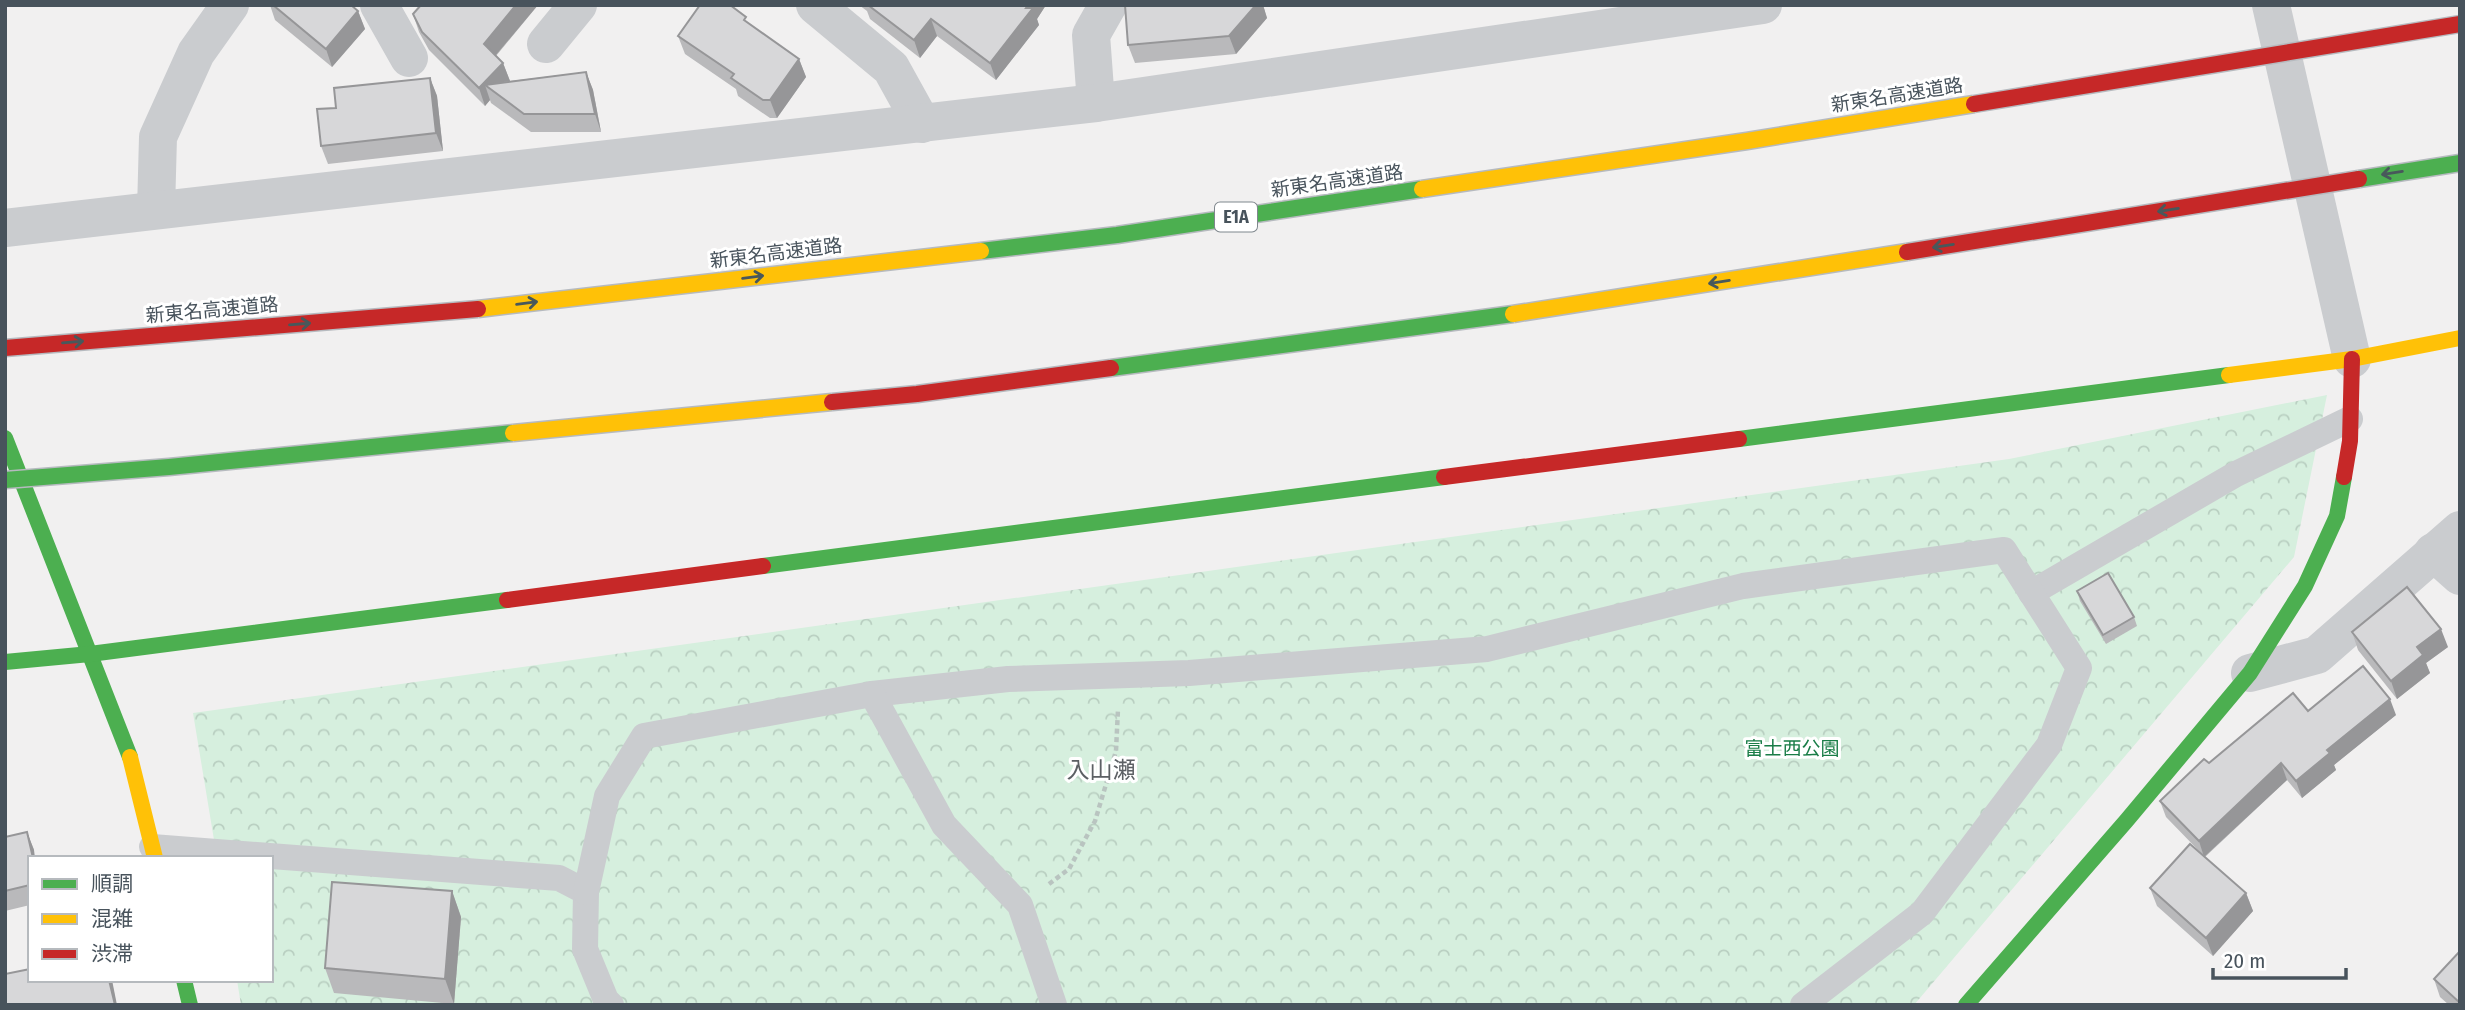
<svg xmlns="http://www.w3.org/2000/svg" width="2465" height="1010" font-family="'Fira Sans Condensed','Noto Sans JP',sans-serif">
	<defs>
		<pattern id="forest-crowns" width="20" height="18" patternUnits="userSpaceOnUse" patternTransform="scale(1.75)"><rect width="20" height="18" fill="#d6efde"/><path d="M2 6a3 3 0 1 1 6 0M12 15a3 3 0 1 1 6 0" fill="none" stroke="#b9cfc1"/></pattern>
	</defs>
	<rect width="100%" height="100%" fill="#f1f0f0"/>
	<polygon fill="url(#forest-crowns)" points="2327,395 2294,557 1914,1005 241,1005 237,980 271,980 271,858 217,858 193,713 2009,459"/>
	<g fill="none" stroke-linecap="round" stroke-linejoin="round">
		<polyline stroke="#b9c4c0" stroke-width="4.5" stroke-dasharray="5 3.5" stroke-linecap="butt" points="1049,884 1069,869 1095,821 1116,751 1118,709"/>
		<g stroke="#cacccf" stroke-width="26">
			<polyline points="2031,593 2236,474 2350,419"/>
			<polyline points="872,694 1008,679 1189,673 1487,649 1743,586 2004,550 2079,668 2049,745 1922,913 1803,1005"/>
			<polyline points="152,847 559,878 586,892 585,949 606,1000 611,1005"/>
			<polyline points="586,892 607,796 644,736 872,694 944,825 1020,905 1054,1005"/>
		</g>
		<g stroke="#cacccf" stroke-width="38">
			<polyline points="379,5 409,58"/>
			<polyline points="815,5 891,68 922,124"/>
			<polyline points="2271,5 2352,359"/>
			<polyline points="546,44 578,5"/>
			<polyline points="1096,103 1091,35 1108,5"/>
			<polyline points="156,210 158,137 196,53 230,5"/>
			<polyline points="5,228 1096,103 1763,5"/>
			<polyline points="2433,552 2460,576"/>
			<polyline points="2250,673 2317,655 2460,530"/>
		</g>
		<g stroke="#4caf50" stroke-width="16">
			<polyline points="5,438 130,757"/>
			<polyline points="1739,439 2229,375"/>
			<polyline points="763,566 1444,477"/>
			<polyline points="5,662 90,654 507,600"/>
			<polyline points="184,980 190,1005"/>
			<polyline points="1966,1005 2127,820 2250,673 2305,586 2337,516 2344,477"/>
		</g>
		<g stroke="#ffc107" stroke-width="16">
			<polyline points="2229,375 2352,359 2460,338"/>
			<polyline points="130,757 155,858"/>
		</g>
		<g stroke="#c62828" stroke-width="16">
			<polyline points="1444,477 1739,439"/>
			<polyline points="2344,477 2350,441 2352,359"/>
			<polyline points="507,600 763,566"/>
		</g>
		<defs>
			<g id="fast-bridge">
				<polyline points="2359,179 2460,163"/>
				<polyline points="981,251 1117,235 1422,189"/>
				<polyline points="1111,368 1513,314"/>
				<polyline points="5,480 169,467 513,433"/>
			</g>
			<g id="slow-bridge">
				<polyline points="1422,189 1747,141 1974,104"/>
				<polyline points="478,309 981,251"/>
				<polyline points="1513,314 1907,252"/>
				<polyline points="513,433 832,402"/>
			</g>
			<g id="jam-bridge">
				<polyline points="1974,104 2460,24"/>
				<polyline points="1907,252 2359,179"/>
				<polyline points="5,348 478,309"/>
				<polyline points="832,402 917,394 1111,368"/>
			</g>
		</defs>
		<use href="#fast-bridge" stroke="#b6babf" stroke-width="19" stroke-linecap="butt"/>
		<use href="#slow-bridge" stroke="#b6babf" stroke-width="19" stroke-linecap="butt"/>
		<use href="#jam-bridge" stroke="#b6babf" stroke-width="19" stroke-linecap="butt"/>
		<use href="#fast-bridge" stroke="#4caf50" stroke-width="16"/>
		<use href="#slow-bridge" stroke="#ffc107" stroke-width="16"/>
		<use href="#jam-bridge" stroke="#c62828" stroke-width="16"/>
	</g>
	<g fill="#b9b9bb">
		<polygon points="270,5 351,5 358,11 365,29 332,67 275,20"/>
		<polygon points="421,5 538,5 496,56 503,63 510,81 586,72 593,90 601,132 531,132 491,103 490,100 485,106 429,50 419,32 413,14"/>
		<polygon points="859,5 1046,5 1037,19 1039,25 996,80 937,36 920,58 870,19 867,11"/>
		<polygon points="1125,5 1263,5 1267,18 1236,54 1135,63 1128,45"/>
		<polygon points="748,23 799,59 806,77 777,118 770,118 738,96 736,89 685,54 678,36"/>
		<polygon points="430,78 437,96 443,151 328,164 321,146 336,108"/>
		<polygon points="2077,591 2134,617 2137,626 2106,644 2080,601"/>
		<polygon points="2352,632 2448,647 2426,663 2430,673 2397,699 2358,650"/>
		<polygon points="2308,711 2396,715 2334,765 2336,770 2302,798 2287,780 2205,857 2246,893 2253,911 2213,956 2157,906 2150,888 2200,852 2166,817 2160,801 2209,763"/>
		<polygon points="27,832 34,850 30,858 30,905 5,911 5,837"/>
		<polygon points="452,891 461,917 454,1004 334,993 325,968"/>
		<polygon points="2460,951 2460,1005 2449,1005 2440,997 2434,979"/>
	</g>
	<g fill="#969698">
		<polygon points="516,5 538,5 490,62 484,44"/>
		<polygon points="1028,5 1046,5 1037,19 1039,25 996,80 990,63"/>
		<polygon points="1256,5 1263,5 1267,18 1236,54 1229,36"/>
		<polygon points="358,11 365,29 332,67 326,49"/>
		<polygon points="931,19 937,36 920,58 914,40"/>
		<polygon points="799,59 806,77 777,118 770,100"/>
		<polygon points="503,63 510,81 485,85 490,100 485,106 479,88"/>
		<polygon points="586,72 593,90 601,132 595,114"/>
		<polygon points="430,78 437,96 443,151 436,133"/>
		<polygon points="2441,629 2448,647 2426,663 2430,673 2397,699 2391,681 2417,647"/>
		<polygon points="2390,699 2396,715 2334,765 2336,770 2302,798 2296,781 2327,750"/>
		<polygon points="2281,763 2287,780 2204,857 2199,841"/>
		<polygon points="27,832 34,850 35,858 33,858"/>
		<polygon points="452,891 461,917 454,1004 445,979"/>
		<polygon points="2246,893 2253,911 2213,956 2206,938"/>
		<polygon points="109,980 112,980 117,1005 115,1005"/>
	</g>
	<g fill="#d7d7d9" stroke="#969698" stroke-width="2">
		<polygon points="273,5 351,5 358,11 326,49"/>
		<polygon points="421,5 516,5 484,44 503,63 479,88 422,32 413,14"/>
		<polygon points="700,5 730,5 746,17 744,20 799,59 770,100 763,100 731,78 734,74 678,36"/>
		<polygon points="868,5 1028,5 1026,8 1033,8 990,63 931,19 914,40"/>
		<polygon points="1125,5 1256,5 1229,36 1128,45"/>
		<polygon points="586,72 595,114 524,114 485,85"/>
		<polygon points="430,78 436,133 321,146 317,109 336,108 334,88"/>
		<polygon points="2108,573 2134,617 2103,635 2077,591"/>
		<polygon points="2407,587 2441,629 2417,647 2423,655 2391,681 2352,632"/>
		<polygon points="2363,666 2390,699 2327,750 2330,753 2296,781 2281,763 2199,841 2160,801 2204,759 2209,763 2293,693 2308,711"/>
		<polygon points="27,832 33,858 30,858 30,885 5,891 5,837"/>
		<polygon points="2190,844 2246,893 2206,938 2150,888"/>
		<polygon points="332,882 452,891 445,979 325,968"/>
		<polygon points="2460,951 2460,1003 2434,979"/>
		<polygon points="30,969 30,980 109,980 115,1005 5,1005 5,974"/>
	</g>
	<defs><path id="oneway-shaft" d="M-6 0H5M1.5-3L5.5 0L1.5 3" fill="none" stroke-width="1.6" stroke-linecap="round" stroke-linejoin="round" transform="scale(1.75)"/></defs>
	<g stroke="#48585b">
		<use href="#oneway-shaft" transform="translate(2392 173) rotate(171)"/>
		<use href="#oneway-shaft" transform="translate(2168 210) rotate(171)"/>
		<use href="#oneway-shaft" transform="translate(1943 246) rotate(171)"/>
		<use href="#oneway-shaft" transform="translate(753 277) rotate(-7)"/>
		<use href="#oneway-shaft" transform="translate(1719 282) rotate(171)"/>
		<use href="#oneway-shaft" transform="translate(527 303) rotate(-7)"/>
		<use href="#oneway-shaft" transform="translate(300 324) rotate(-5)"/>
		<use href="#oneway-shaft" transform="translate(73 342) rotate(-5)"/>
	</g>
	<g text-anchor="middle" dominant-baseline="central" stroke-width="6" stroke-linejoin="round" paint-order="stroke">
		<rect fill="#fff" stroke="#7f878d" stroke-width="2" x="1215" y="202.5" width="42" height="29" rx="5"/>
		<g font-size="18" font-weight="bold" fill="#48535c">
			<text x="1236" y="217">E1A</text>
		</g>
		<g font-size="19" fill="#48535c" stroke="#fff">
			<text transform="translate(1897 95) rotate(-9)">新東名高速道路</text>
			<text transform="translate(1337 181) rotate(-8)">新東名高速道路</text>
			<text transform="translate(776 253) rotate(-7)">新東名高速道路</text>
			<text transform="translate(212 310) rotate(-5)">新東名高速道路</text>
		</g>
		<g font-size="19" fill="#197d47" stroke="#fff">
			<text x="1792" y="748">富士西公園</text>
		</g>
		<g font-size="23" fill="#5c6064" stroke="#fff">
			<text x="1101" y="770">入山瀬</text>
		</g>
	</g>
	<rect width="2465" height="1010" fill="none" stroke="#48535c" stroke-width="14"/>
	<rect x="28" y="856" width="245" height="126" fill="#ffffff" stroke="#b6babe" stroke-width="2"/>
	<rect x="42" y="879" width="35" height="10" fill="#4caf50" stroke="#b6babe" stroke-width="2"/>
	<text x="91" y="891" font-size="21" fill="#48535c">順調</text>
	<rect x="42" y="914" width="35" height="10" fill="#ffc107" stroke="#b6babe" stroke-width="2"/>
	<text x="91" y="926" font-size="21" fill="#48535c">混雑</text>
	<rect x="42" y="949" width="35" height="10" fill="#c62828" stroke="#b6babe" stroke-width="2"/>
	<text x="91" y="961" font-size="21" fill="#48535c">渋滞</text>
	<path d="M2213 968v10h133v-10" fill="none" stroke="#48535c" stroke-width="3.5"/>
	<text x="2224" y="968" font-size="21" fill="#48535c" stroke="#ffffff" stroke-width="5" paint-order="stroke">20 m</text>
</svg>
